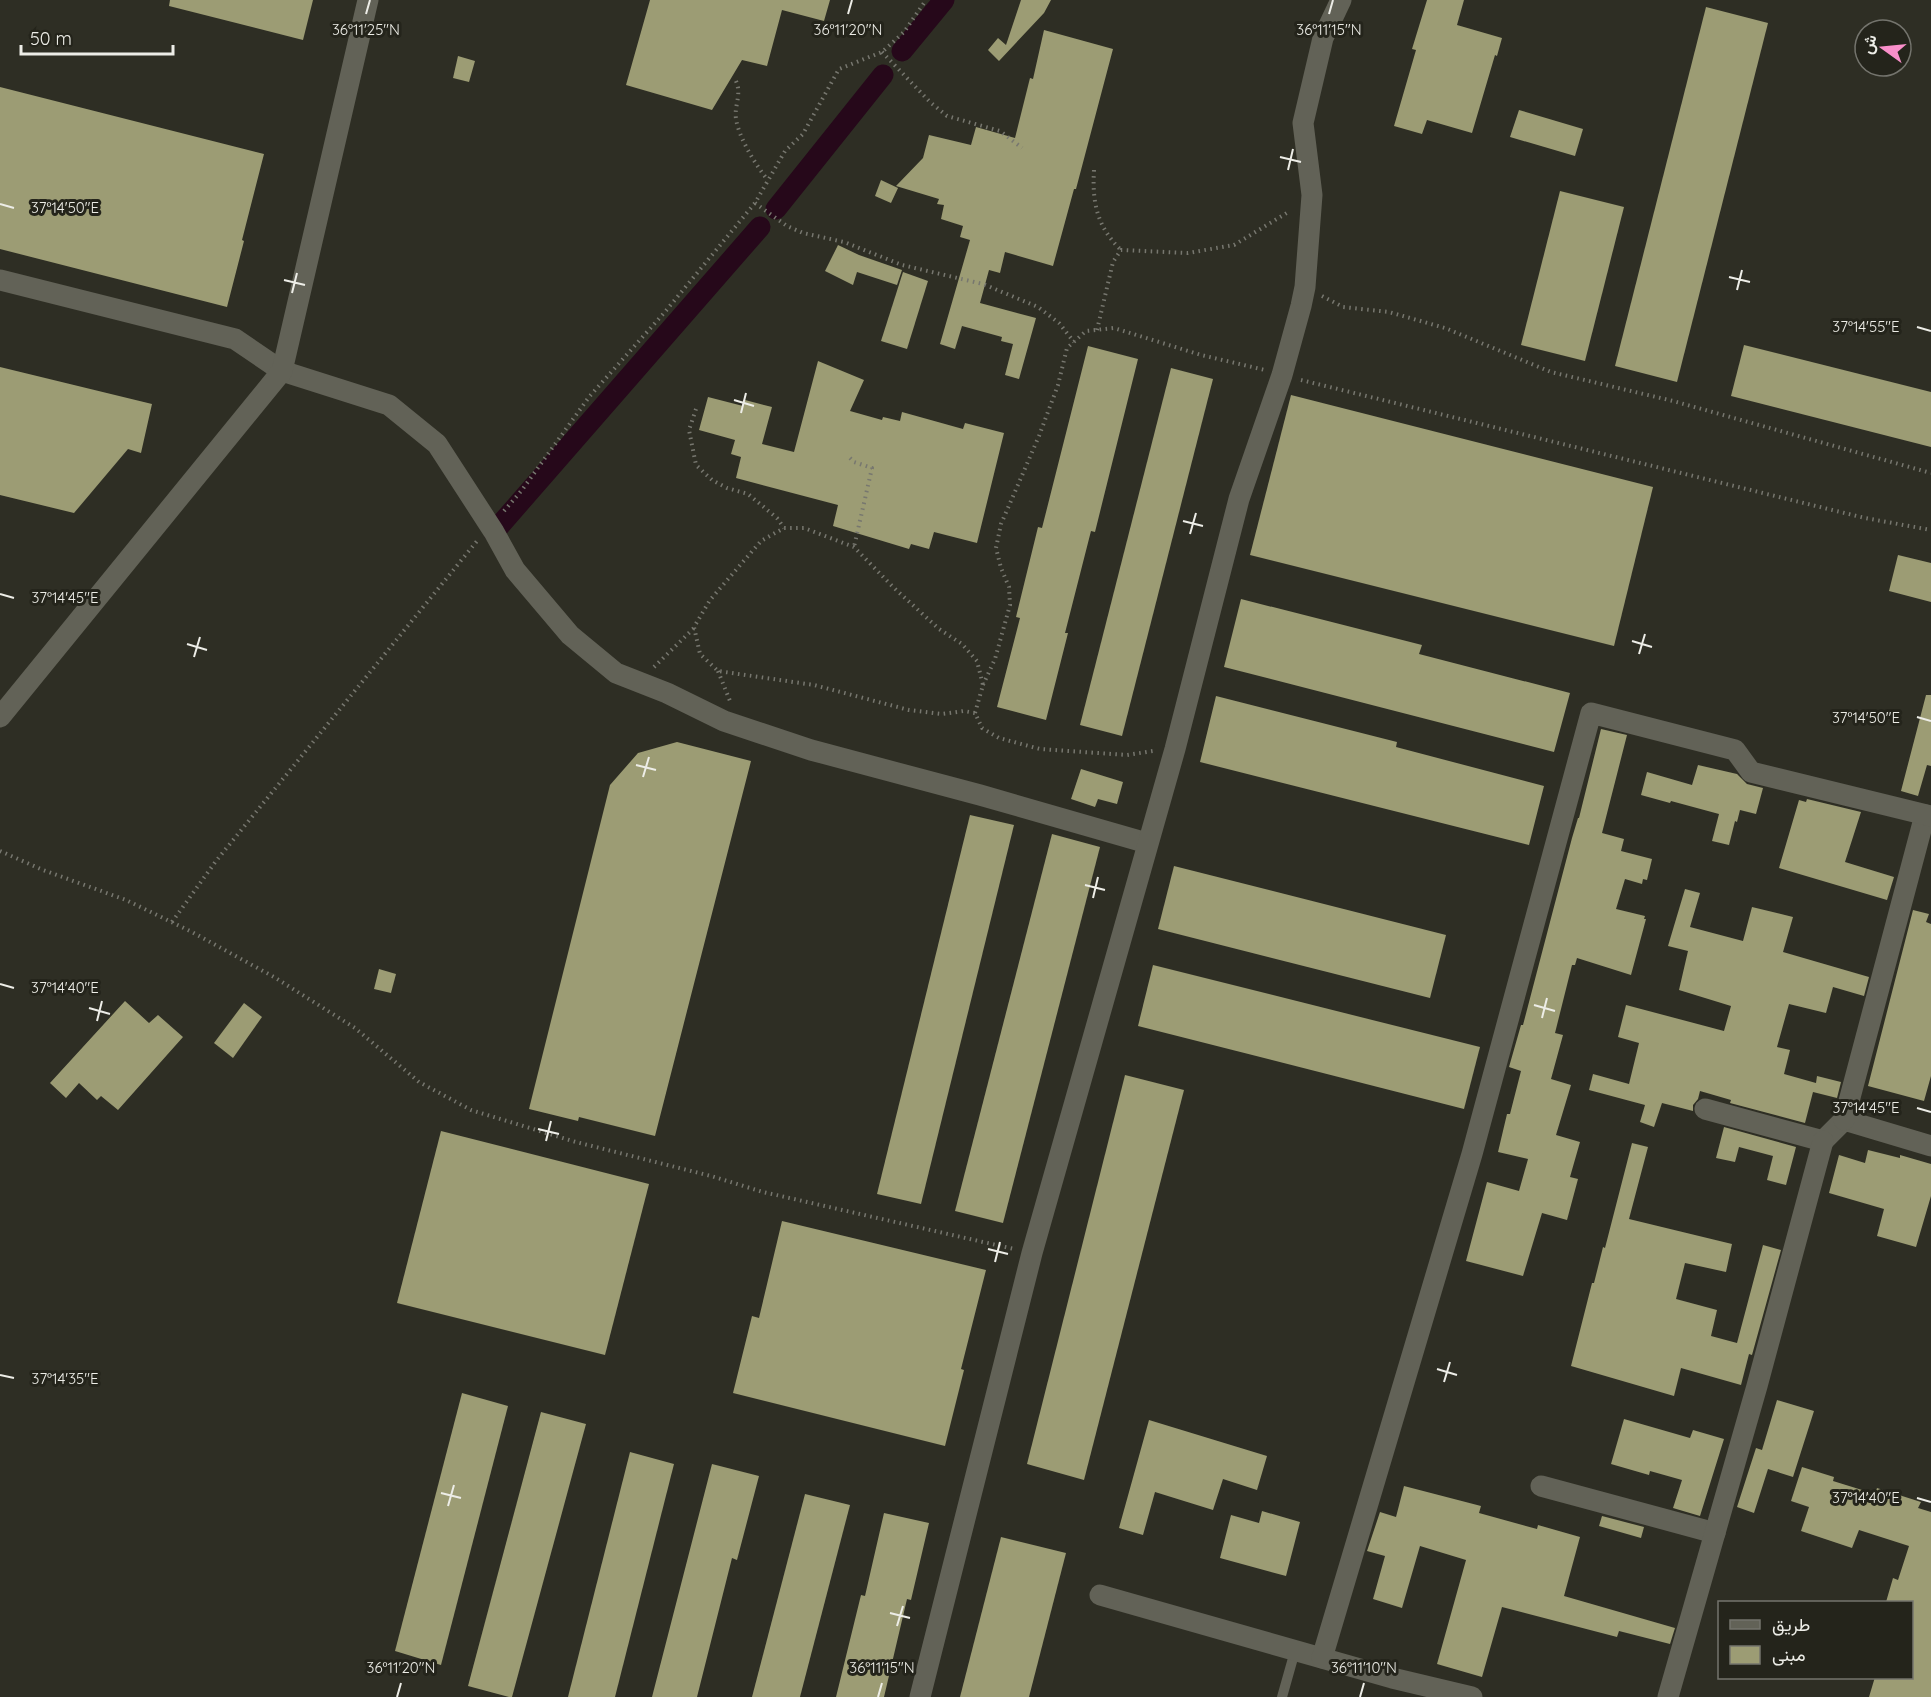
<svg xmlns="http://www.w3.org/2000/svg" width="1931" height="1697" font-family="Quicksand,Vazirmatn,sans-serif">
	<rect width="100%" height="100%" fill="#2e2e24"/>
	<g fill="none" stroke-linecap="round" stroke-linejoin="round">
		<g stroke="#26081a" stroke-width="21">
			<polyline points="902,51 944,0"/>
			<polyline points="776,209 883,75"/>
			<polyline points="494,532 760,227"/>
		</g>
	</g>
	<g fill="#9c9c74">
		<polygon points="170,0 313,0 303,40 169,6"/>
		<polygon points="650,0 830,0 824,21 782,10 767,66 742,60 712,110 626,85"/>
		<polygon points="1021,0 1051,0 1044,13 999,61 988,50 998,38 1006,45"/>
		<polygon points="1427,0 1464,0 1457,25 1502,38 1497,56 1495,55 1472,133 1427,120 1422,134 1394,126 1416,50 1412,49"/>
		<polygon points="1706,7 1768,23 1677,382 1615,366"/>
		<polygon points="1044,30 1113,49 1076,189 1074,189 1053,266 1005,252 1000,273 989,270 980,303 1036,318 1019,379 1005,375 1013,344 1001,341 1002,337 962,326 955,349 940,344 970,240 960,237 963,226 941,219 944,205 937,204 939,199 896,186 923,158 929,135 971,145 976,127 1015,138 1030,78 1033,79"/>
		<polygon points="458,56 475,61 469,82 453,78"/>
		<polygon points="0,87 264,154 242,240 244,241 227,307 0,249"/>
		<polygon points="1519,110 1583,129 1575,156 1510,137"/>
		<polygon points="881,180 898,188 891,203 875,196"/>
		<polygon points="1560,191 1624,207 1585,361 1521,345"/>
		<polygon points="838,245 859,255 902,270 897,285 857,272 853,285 825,271"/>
		<polygon points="903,272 928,281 907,349 881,341"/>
		<polygon points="1744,345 1931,392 1931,447 1731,396"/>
		<polygon points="1088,346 1138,359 1095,532 1091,531 1065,633 1068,633 1046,720 997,707 1020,618 1016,617 1038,527 1042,528"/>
		<polygon points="818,361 864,380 850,411 882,420 883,417 900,421 902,412 963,429 965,423 1004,433 977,543 934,532 929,549 911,544 909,549 833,526 838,505 736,478 741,457 731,454 735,440 699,430 708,397 743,406 745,400 772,407 762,444 794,452"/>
		<polygon points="0,367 152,404 141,453 128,449 74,513 0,495"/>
		<polygon points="1171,368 1213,379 1122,736 1080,725"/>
		<polygon points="1291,395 1653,487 1614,646 1250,555"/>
		<polygon points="1898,555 1931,563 1931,602 1889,591"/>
		<polygon points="1241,599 1422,645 1419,654 1570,693 1554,752 1224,667"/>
		<polygon points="1926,695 1931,695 1931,766 1927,765 1918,796 1901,791"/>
		<polygon points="1216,696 1397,742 1396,747 1544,786 1529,845 1200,762"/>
		<polygon points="1601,729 1627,735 1602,833 1624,839 1621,851 1652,859 1647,880 1643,879 1642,884 1625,879 1616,909 1645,916 1644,919 1646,919 1631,975 1577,958 1575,965 1572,965 1555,1033 1563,1035 1551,1079 1571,1085 1556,1135 1580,1142 1570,1177 1578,1179 1567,1220 1542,1213 1523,1276 1466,1261 1487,1182 1519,1191 1528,1159 1498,1152 1507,1114 1510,1114 1521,1071 1509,1067 1521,1025 1523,1025 1572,838 1578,818 1579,818"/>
		<polygon points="677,742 751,761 655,1136 579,1117 578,1121 529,1109 610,785 638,753"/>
		<polygon points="1698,765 1737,774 1747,784 1763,788 1756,814 1740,810 1737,822 1735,821 1729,845 1712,841 1719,814 1671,801 1670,803 1641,795 1647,772 1692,785"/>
		<polygon points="1081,769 1123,782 1117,804 1098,799 1095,807 1071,799"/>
		<polygon points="1807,799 1861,812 1845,862 1894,877 1887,900 1779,868 1799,800 1806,802"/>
		<polygon points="970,815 1014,825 921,1204 877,1194"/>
		<polygon points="1052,834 1100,847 1003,1223 955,1211"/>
		<polygon points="1174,866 1446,935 1430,998 1158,929"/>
		<polygon points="1685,889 1700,893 1690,927 1743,941 1752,907 1793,917 1783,952 1869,977 1864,996 1833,987 1826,1013 1789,1004 1777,1047 1790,1050 1784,1074 1816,1083 1817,1076 1841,1082 1837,1098 1813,1092 1805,1123 1730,1103 1731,1100 1700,1091 1698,1099 1693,1105 1693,1111 1662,1103 1654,1127 1640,1122 1645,1105 1589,1090 1593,1074 1629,1084 1639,1043 1618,1037 1626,1005 1724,1031 1731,1006 1679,990 1688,951 1668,946"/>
		<polygon points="1913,910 1929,914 1926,922 1931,924 1931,1076 1924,1101 1868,1086"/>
		<polygon points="1153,965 1480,1047 1464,1109 1138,1026"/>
		<polygon points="379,969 396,974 391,993 374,989"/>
		<polygon points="125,1001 149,1023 158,1015 183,1037 118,1110 101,1096 97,1100 79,1083 66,1098 50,1083"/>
		<polygon points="244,1003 262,1017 233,1058 214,1043"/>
		<polygon points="1125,1075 1184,1090 1084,1480 1027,1464"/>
		<polygon points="1724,1127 1796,1147 1786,1185 1767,1180 1773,1156 1739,1147 1735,1162 1716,1158"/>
		<polygon points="441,1131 649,1184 605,1355 397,1303"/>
		<polygon points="1632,1143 1648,1147 1629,1219 1732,1244 1726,1272 1685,1263 1676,1299 1717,1310 1711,1336 1737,1343 1763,1245 1781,1250 1752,1355 1749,1354 1741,1385 1681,1368 1674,1396 1571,1366 1592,1283 1594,1283 1603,1247 1605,1248"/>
		<polygon points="1868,1150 1900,1158 1900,1155 1931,1164 1931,1196 1916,1247 1877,1236 1884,1209 1829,1193 1839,1155 1865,1163"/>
		<polygon points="782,1221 986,1270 961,1369 964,1370 945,1446 733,1393 752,1316 759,1318"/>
		<polygon points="462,1393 508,1406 441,1665 395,1651"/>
		<polygon points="1777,1400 1814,1411 1793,1477 1768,1469 1754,1513 1737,1507 1756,1448 1762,1450"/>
		<polygon points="541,1412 586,1424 512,1697 509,1697 468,1686"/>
		<polygon points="1624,1419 1690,1438 1693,1430 1724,1439 1700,1516 1673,1508 1682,1480 1650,1471 1649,1475 1611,1464"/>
		<polygon points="1149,1420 1267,1456 1257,1490 1223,1479 1213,1510 1155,1492 1143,1535 1119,1528"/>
		<polygon points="630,1452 674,1464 615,1697 568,1697"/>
		<polygon points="712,1464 759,1476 737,1560 732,1558 697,1697 652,1697"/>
		<polygon points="1802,1467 1834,1477 1833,1481 1875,1494 1877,1488 1921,1502 1918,1508 1931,1512 1931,1697 1869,1697 1875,1677 1911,1677 1911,1602 1886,1602 1893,1578 1898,1580 1909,1546 1859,1530 1852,1548 1801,1531 1809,1507 1791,1501"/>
		<polygon points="1404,1486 1481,1506 1479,1513 1537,1529 1538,1525 1580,1537 1564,1596 1675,1628 1670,1644 1619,1631 1617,1637 1502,1607 1482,1677 1437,1664 1466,1560 1420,1546 1402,1608 1373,1599 1385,1556 1367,1551 1380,1512 1396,1517"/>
		<polygon points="805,1494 850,1505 800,1697 752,1697"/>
		<polygon points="1262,1511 1300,1522 1286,1576 1220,1558 1231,1515 1259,1523"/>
		<polygon points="884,1513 929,1523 911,1600 907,1599 884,1697 836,1697 861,1595 865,1596"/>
		<polygon points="1602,1516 1644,1527 1641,1538 1599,1526"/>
		<polygon points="1001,1537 1066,1553 1029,1697 960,1697"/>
	</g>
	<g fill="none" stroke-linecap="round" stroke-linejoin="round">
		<g stroke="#77776f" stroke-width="4" stroke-dasharray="1.5 4.5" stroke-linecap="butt">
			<polyline points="882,52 930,102 947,116 1000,131 1022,148"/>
			<path d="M736 81C742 95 734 105 736 119 739 138 755 164 767 179"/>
			<path d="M1094 170C1092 202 1097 227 1121 250"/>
			<polyline points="755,203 787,226 803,233 844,242 902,265 983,284 1038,307 1059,323 1074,342"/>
			<polyline points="1322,296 1343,307 1389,312 1445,328 1551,372 1673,401 1931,473"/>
			<polyline points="1097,330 1113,262 1121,250 1188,253 1234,245 1290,211"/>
			<polyline points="1301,380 1865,518 1931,530"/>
			<polyline points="696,409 689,430 696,465 712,480 727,488 748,494 777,518 784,528"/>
			<polyline points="850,458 854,462 872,468 854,547"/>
			<polyline points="504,511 522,490 589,397 664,313 755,203 785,151 803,134 839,69 882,52 904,32 926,0"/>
			<polyline points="654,667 694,628"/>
			<polyline points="718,671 730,701"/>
			<polyline points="983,685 995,659 1010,605 1009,587 1001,568 996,548 1001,524 1039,436 1058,385 1067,348 1086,331 1114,328 1201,355 1265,370"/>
			<polyline points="975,713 983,685 977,661 962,644 939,629 893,587 854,547 804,528 784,528 761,541 710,600 694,627 700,654 718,671 814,685 909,710 942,714 964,711 975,713 982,728 999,738 1040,749 1127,755 1153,751"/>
			<polyline points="0,851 43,870 126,900 190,931 274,977 355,1028 419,1082 471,1110 576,1142 711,1176 763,1192 1014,1249"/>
			<polyline points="172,922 216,861 477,541"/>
		</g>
		<polyline stroke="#626257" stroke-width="10" points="1282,1697 1295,1651"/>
		<g stroke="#626257" stroke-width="21">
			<polyline points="0,280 235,339 282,371 389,405 437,444 494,532 515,570 570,635 616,673 667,693 724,721 811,750 980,795 1147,843"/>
			<polyline points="0,717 282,371 368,0"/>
			<polyline points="1705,1109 1823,1141 1844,1120 1931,1146"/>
			<polyline points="1844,1120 1925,815"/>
			<polyline points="1541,1486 1715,1533"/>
			<polyline points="1100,1595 1392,1678 1472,1697"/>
			<polyline points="1322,1658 1472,1154 1591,713 1735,750 1751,772 1931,816"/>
			<polyline points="920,1697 1032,1253 1175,749 1239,499 1282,375 1301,306 1305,287 1312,195 1303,123 1323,38 1341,0"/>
			<polyline points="1668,1697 1757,1386 1823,1141"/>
		</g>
	</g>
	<path fill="none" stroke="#edede7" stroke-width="2" d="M366 14 370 0M848 14 852 0M1329 14 1333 0M1280 157 1301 162M1288 170 1293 149M0 204 14 208M1729 277 1750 282M284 280 305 285M1737 290 1742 270M292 293 297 273M1917 327 1931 331M734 400 754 406M741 413 746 393M1183 521 1203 526M1190 534 1196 513M0 594 14 598M1632 641 1652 647M187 644 207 650M1639 654 1645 634M194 657 200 637M1917 717 1931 721M636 765 656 770M643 777 649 757M1085 885 1105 890M1093 898 1098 877M0 984 14 988M1534 1005 1555 1011M89 1008 110 1014M1542 1018 1547 998M97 1021 102 1001M1917 1108 1931 1112M538 1129 559 1134M546 1141 551 1121M988 1249 1008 1254M995 1262 1000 1242M1437 1369 1457 1375M0 1375 14 1378M1444 1382 1450 1362M441 1493 461 1498M1917 1498 1931 1502M448 1506 454 1485M890 1613 910 1618M897 1626 903 1606M397 1697 401 1683M878 1697 882 1683M1360 1697 1364 1683"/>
	<g font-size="15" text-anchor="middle" fill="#edede7" stroke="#24241b" stroke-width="6" stroke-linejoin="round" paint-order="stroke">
		<text x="366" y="35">36°11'25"N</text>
		<text x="848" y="35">36°11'20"N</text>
		<text x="1329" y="35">36°11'15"N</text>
		<text x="65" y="213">37°14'50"E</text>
		<text x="1866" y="332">37°14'55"E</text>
		<text x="65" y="603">37°14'45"E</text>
		<text x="1866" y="723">37°14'50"E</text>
		<text x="65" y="993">37°14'40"E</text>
		<text x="1866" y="1113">37°14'45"E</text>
		<text x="65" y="1384">37°14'35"E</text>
		<text x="1866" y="1503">37°14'40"E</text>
		<text x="401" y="1673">36°11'20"N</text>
		<text x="882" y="1673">36°11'15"N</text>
		<text x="1364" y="1673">36°11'10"N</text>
	</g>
	<rect x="1718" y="1601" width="195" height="78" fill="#24241b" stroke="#74746d" stroke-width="1.5"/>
	<rect x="1730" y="1620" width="30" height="9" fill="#626257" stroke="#74746d" stroke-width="1.5"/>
	<text x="1772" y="1631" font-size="18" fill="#edede7">طريق</text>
	<rect x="1730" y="1646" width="30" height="18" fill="#9c9c74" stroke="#74746d" stroke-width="1.5"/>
	<text x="1772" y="1661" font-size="18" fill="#edede7">مبنى</text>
	<g transform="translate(1883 48) rotate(285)"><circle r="28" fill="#24241b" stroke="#74746d" stroke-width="1.5"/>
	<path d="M0-4.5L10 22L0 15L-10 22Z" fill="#f98fca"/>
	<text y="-9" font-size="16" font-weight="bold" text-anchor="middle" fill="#edede7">ش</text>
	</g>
	<path d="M21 45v9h152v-9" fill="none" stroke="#edede7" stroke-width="3"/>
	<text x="30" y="45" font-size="18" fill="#edede7" stroke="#24241b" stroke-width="4.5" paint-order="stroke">50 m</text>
</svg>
